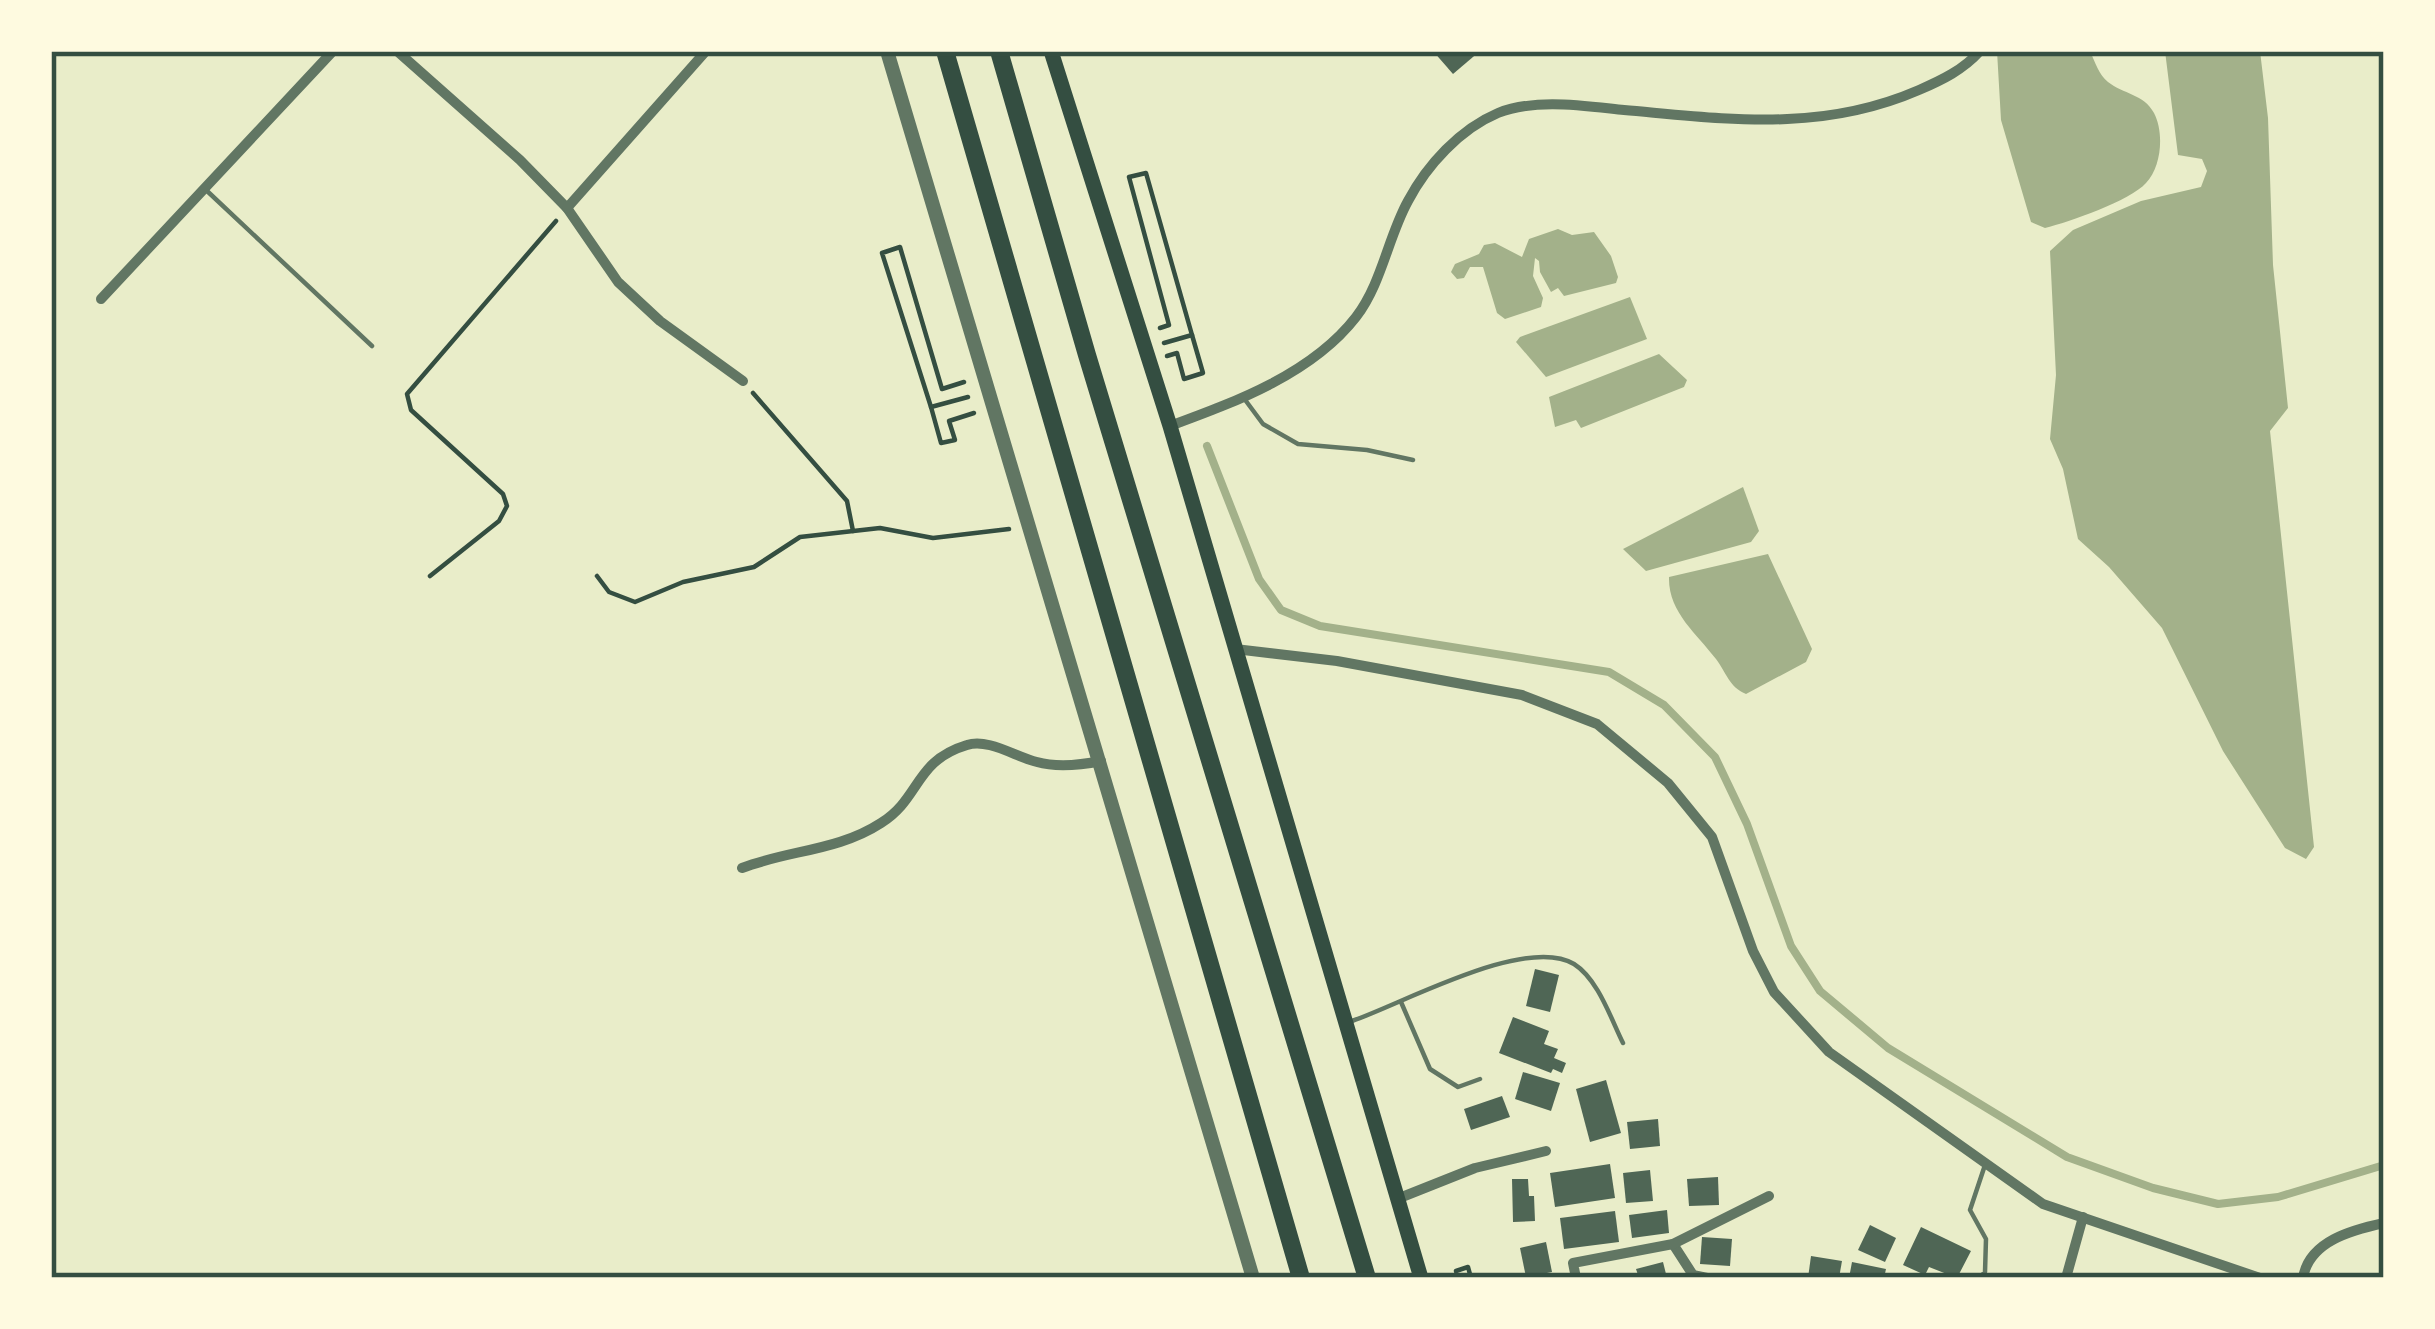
<svg xmlns="http://www.w3.org/2000/svg" width="2435" height="1329" font-family="'Public Sans',sans-serif">
	<rect width="100%" height="100%" fill="#e9edc9"/>
	<g fill="#a3b18a">
		<path d="M1997 51H2090C2095 62 2099 75 2108 82 2123 94 2144 94 2154 113 2164 132 2162 166 2146 183 2130 201 2069 222 2045 228L2031 222 2001 120Z"/>
		<polygon points="2165,51 2260,51 2268,118 2273,265 2288,408 2270,431 2314,847 2306,859 2285,848 2223,751 2162,628 2109,567 2078,539 2063,469 2050,439 2056,375 2050,251 2073,230 2141,201 2201,187 2207,171 2202,159 2178,155"/>
		<polygon points="1558,229 1572,235 1594,232 1611,256 1618,277 1616,283 1564,296 1558,288 1551,292 1540,272 1539,261 1535,258 1533,276 1543,298 1541,307 1505,319 1497,313 1483,267 1470,267 1464,278 1457,279 1451,272 1455,264 1479,254 1484,245 1495,243 1522,257 1529,239"/>
		<polygon points="1630,297 1647,339 1546,377 1516,342 1520,337"/>
		<polygon points="1659,354 1687,380 1684,387 1581,428 1576,420 1555,427 1549,397"/>
		<polygon points="1743,487 1759,531 1751,542 1646,571 1623,549"/>
		<path d="M1768 554 1812 649 1806 662 1746 694C1729 687 1726 672 1716 659 1697 634 1668 612 1669 577Z"/>
	</g>
	<g fill="none" stroke-linecap="round" stroke-linejoin="round">
		<polyline stroke="#a3b18a" stroke-width="8" points="1207,446 1259,579 1281,610 1320,626 1609,672 1664,705 1715,757 1747,824 1791,946 1820,991 1888,1048 2067,1157 2153,1188 2218,1204 2278,1197 2384,1165"/>
	</g>
	<g fill="#4f6655">
		<polygon points="1433,51 1480,51 1453,74"/>
		<polygon points="1535,969 1559,975 1550,1012 1526,1006"/>
		<polygon points="1513,1017 1549,1031 1544,1044 1558,1049 1554,1058 1566,1063 1562,1073 1553,1069 1551,1073 1499,1053"/>
		<polygon points="1523,1072 1560,1083 1551,1111 1515,1099"/>
		<polygon points="1606,1080 1621,1133 1590,1142 1576,1089"/>
		<polygon points="1502,1096 1510,1117 1471,1130 1464,1109"/>
		<polygon points="1658,1119 1660,1146 1630,1149 1627,1122"/>
		<polygon points="1610,1164 1615,1198 1555,1207 1550,1173"/>
		<polygon points="1650,1170 1653,1201 1626,1203 1623,1173"/>
		<polygon points="1718,1177 1719,1205 1689,1206 1687,1179"/>
		<polygon points="1512,1179 1528,1179 1529,1196 1534,1196 1535,1221 1513,1222"/>
		<polygon points="1667,1210 1669,1233 1632,1238 1629,1215"/>
		<polygon points="1615,1211 1619,1242 1564,1249 1560,1218"/>
		<polygon points="1870,1225 1896,1238 1885,1262 1858,1250"/>
		<polygon points="1921,1227 1971,1251 1957,1278 1929,1267 1925,1275 1903,1265"/>
		<polygon points="1702,1237 1732,1239 1730,1266 1700,1264"/>
		<polygon points="1546,1242 1552,1272 1526,1277 1520,1248"/>
		<polygon points="1811,1256 1842,1261 1839,1278 1808,1278"/>
		<polygon points="1663,1262 1667,1278 1639,1278 1636,1269"/>
		<polygon points="1852,1262 1886,1269 1884,1278 1849,1278"/>
	</g>
	<g fill="none" stroke-linecap="round" stroke-linejoin="round">
		<g stroke="#344e41" stroke-width="4.5">
			<polyline points="1160,328 1169,325 1129,177 1146,173 1192,335 1164,343"/>
			<polyline points="1167,356 1177,353 1184,379 1203,373 1192,335"/>
			<polyline points="964,382 942,389 900,247 882,253 931,407 968,397"/>
			<polyline points="753,393 847,501 853,531"/>
			<polyline points="931,407 941,443 955,440 949,421 974,413"/>
			<polyline points="430,576 499,521 507,506 503,494 411,410 407,394 556,221"/>
			<polyline points="597,576 609,592 635,602 683,582 754,567 800,537 880,528 933,538 1009,529"/>
			<polyline points="1458,1278 1456,1271 1468,1267 1471,1278"/>
		</g>
		<g stroke="#617663" stroke-width="4.5">
			<polyline points="206,190 372,346"/>
			<polyline points="1243,397 1263,424 1298,444 1367,450 1413,460"/>
			<polyline points="1401,1002 1430,1069 1458,1087 1480,1079"/>
			<path d="M1352 1021C1404 1003 1526 935 1574 964 1598 979 1611 1019 1623 1043"/>
			<polyline points="1979,1278 1985,1272 1986,1239 1970,1210 1985,1165"/>
		</g>
		<g stroke="#617663" stroke-width="10">
			<polyline points="397,51 520,160 567,208 618,282 660,321 743,381"/>
			<polyline points="567,208 706,51"/>
			<polyline points="101,299 333,51"/>
			<path d="M1170 426C1235 402 1312 374 1356 317 1382 283 1388 237 1408 201 1427 165 1460 129 1498 113 1535 98 1585 106 1624 110 1728 119 1820 133 1919 90 1942 80 1963 70 1980 51"/>
			<polyline points="1235,649 1337,661 1522,695 1597,724 1668,783 1712,837 1753,951 1774,992 1829,1052 2043,1204 2260,1278"/>
			<path d="M742 868C789 850 838 851 881 823 921 798 914 761 967 745 988 738 1016 757 1037 762 1058 768 1081 765 1101 761"/>
			<polyline points="1397,1199 1475,1168 1546,1151"/>
			<polyline points="1673,1244 1693,1275 1707,1278"/>
			<polyline points="1576,1278 1573,1263 1673,1244 1769,1196"/>
			<polyline points="2066,1278 2083,1217"/>
			<path d="M2303 1278C2309 1241 2352 1230 2384 1223"/>
		</g>
		<polyline stroke="#617663" stroke-width="14" points="887,51 1253,1278"/>
		<polyline stroke="#344e41" stroke-width="15" points="1051,51 1170,426 1421,1278"/>
		<g stroke="#344e41" stroke-width="18">
			<polyline points="945,51 1301,1278"/>
			<polyline points="999,51 1087,355 1367,1278"/>
		</g>
	</g>
	<rect width="2435" height="1329" fill="none" stroke="#fefae0" stroke-width="108"/>
	<rect x="54" y="54" width="2327" height="1221" fill="none" stroke="#344e41" stroke-width="4.5"/>
</svg>
